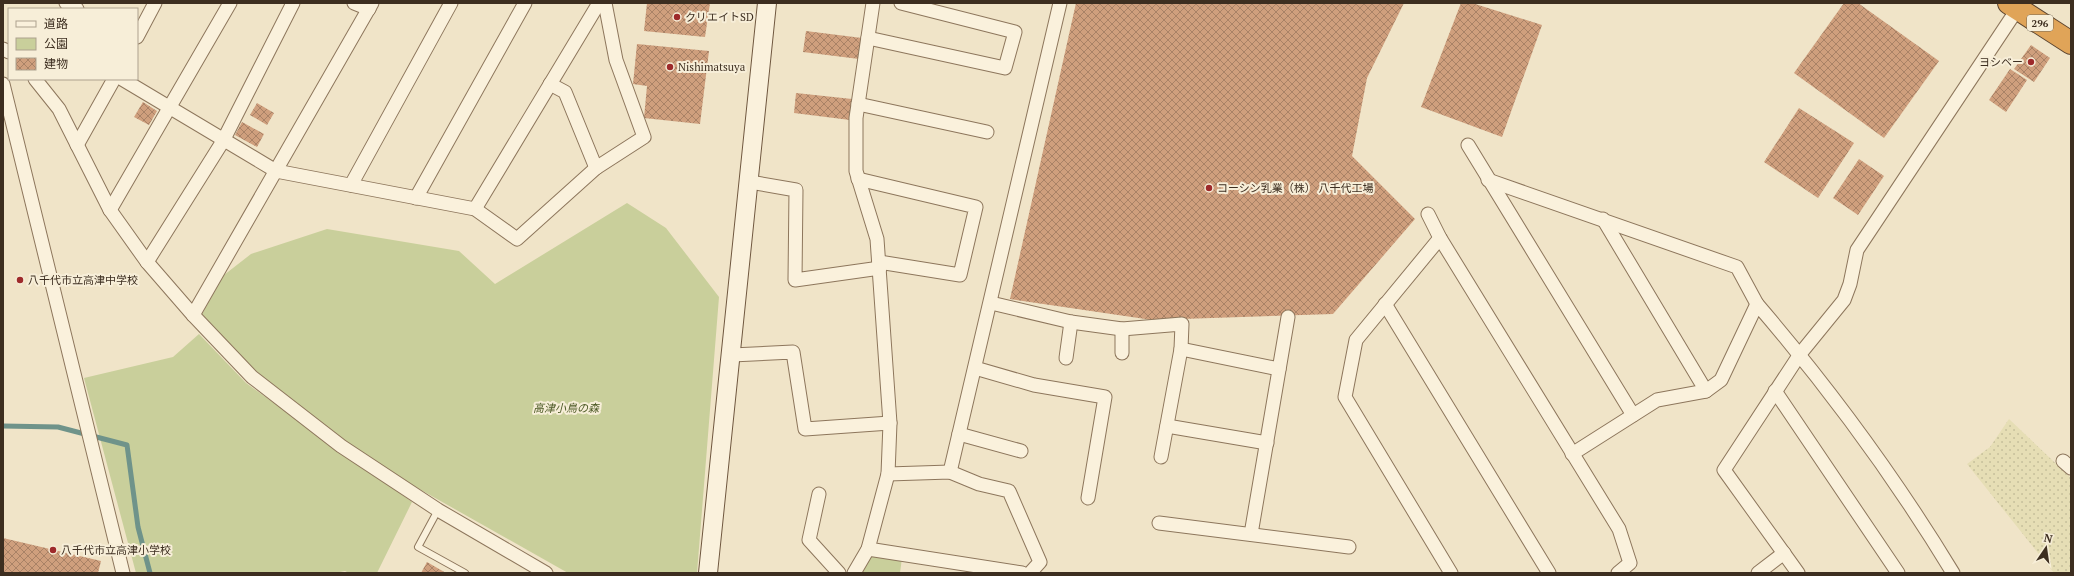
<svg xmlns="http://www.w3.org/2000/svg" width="2074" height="576" font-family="'PT Serif','Noto Sans JP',serif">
	<defs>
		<pattern id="farmland-dots" width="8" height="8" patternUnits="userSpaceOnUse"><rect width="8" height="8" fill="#e6deb5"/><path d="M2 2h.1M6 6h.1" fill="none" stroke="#c6bf9b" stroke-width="1.8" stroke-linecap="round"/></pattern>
		<pattern id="building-cross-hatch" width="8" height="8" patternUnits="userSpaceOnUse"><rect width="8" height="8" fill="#cf9f7d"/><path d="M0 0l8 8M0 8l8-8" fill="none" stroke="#a98266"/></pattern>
	</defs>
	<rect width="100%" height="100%" fill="#f0e4c8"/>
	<polygon fill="url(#farmland-dots)" points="2009,419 2071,478 2071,573 2054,573 1967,464 1990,447"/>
	<g fill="#c9cf9b">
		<polygon points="627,203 666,228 719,297 697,573 568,573 375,464 252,368 202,314 224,275 251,254 327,229 459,251 495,284"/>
		<polygon points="199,334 246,383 412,502 377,573 349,573 345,571 335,573 136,573 84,378 173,357"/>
		<polygon points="870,552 902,558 900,573 858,573"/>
	</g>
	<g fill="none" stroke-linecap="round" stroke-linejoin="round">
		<polyline stroke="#6f938a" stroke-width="5" points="3,426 58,427 127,445 138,527 150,573"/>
	</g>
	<g fill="url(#building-cross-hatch)">
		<polygon points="647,3 710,3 705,37 644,31"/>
		<polygon points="1076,3 1404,3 1367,78 1352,156 1415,219 1333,314 1152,320 1010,299"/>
		<polygon points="1461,3 1472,3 1542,25 1502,137 1421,107"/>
		<polygon points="1844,3 1858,3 1939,61 1884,138 1794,73"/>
		<polygon points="806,31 862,38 859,59 803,52"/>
		<polygon points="637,44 709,51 700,124 644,118 647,86 633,84"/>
		<polygon points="2031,45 2050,58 2034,82 2014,69"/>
		<polygon points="2010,69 2027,80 2006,112 1989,100"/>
		<polygon points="796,93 852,99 850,120 794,113"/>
		<polygon points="143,102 157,111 149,125 134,117"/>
		<polygon points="257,103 274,113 267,125 250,115"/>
		<polygon points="1799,108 1854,143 1818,198 1764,162"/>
		<polygon points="242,122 264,134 257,147 235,135"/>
		<polygon points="1859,159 1884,176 1858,215 1833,198"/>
		<polygon points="3,538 101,561 98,573 3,573"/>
		<polygon points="427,562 446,573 421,573"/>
	</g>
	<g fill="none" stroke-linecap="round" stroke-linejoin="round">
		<defs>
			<polyline id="lane" points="438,510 418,547 465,573"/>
			<g id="street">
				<polyline points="66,3 77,9"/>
				<polyline points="354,3 369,9"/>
				<polyline points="137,37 155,3"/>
				<polyline points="868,38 1005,68 1015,32 901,3"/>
				<polyline points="3,49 9,52"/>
				<polyline points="35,79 59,109 110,210 147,262 193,315 252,377 341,446 438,510 546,573"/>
				<polyline points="122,79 276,171 475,209 517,239 596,168 644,137 616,60 605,3"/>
				<polyline points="3,84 123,573"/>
				<polyline points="550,84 565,92 596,168"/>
				<polyline points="858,104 987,132"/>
				<polyline points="77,145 114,79"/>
				<polyline points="1468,145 1633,415"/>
				<polyline points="858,179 976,207 960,275 879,262"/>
				<polyline points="1488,180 1737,267 1757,304"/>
				<polyline points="750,182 796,190 795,280 880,268"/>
				<polyline points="351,185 451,3"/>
				<polyline points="416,198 525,3"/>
				<polyline points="475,209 599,3"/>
				<polyline points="110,210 230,3"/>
				<polyline points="1428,214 1440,238 1619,529 1630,563 1618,573"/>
				<polyline points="1603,219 1706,391"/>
				<polyline points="1440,238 1356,340 1345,397 1451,573"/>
				<polyline points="147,262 223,141 293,3"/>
				<polyline points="991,303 1071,322 1122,329 1182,324 1181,349 1161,457"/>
				<polyline points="1385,304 1549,573"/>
				<polyline points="193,315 372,3"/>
				<polyline points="1122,329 1122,353"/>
				<polyline points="1181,349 1279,369"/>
				<polyline points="732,355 793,352 805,429 890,423"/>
				<polyline points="1066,358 1071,322"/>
				<polyline points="975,368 1034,385 1105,397 1088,498"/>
				<polyline points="1775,391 1898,573"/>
				<polyline points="1167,426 1267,443"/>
				<polyline points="959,434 1021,451"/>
				<path d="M1572 454 1657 400 1706 391 1721 380 1757 304C1829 388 1896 479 1953 573"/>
				<polyline points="2063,461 2071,468"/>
				<polyline points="950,472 1060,3"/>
				<polyline points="888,474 950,472 979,484 1009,491 1040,562 1030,573"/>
				<polyline points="819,494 809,540 839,573"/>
				<polyline points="1159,523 1349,547"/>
				<polyline points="1251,534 1288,317"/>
				<polyline points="868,549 1022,573"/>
				<polyline points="854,573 868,549 888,474 890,423 877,239 856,171 856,118 873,3"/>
				<polyline points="1758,573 1784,553"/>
				<polyline points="1798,573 1724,470 1800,354 1844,300 1850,284 1857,250 2018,8"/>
			</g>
			<polyline id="secondary" points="708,573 767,3"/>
			<polyline id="highway" points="2009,3 2071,43"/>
		</defs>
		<use href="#lane" stroke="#8d765c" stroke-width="8"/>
		<use href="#street" stroke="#8d765c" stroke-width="15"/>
		<use href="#secondary" stroke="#6f573f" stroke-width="20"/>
		<use href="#highway" stroke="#5b4430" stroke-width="24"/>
		<use href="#lane" stroke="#faf1dc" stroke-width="6"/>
		<use href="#street" stroke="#faf1dc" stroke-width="13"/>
		<use href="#secondary" stroke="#faf1dc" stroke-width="18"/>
		<use href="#highway" stroke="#e0a458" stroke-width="22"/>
	</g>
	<g fill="#9e2a2b" stroke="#f7eed8" stroke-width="1.5">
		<circle cx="677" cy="17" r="4"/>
		<circle cx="2031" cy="62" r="4"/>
		<circle cx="670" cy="67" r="4"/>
		<circle cx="1209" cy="188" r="4"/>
		<circle cx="20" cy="280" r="4"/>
		<circle cx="53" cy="550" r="4"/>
	</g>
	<g text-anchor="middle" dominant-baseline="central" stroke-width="4" stroke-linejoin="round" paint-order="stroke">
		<rect fill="#f7eed8" stroke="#756857" stroke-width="1" x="2027" y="15" width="26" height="16" rx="3"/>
		<g font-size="10" font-weight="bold" fill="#3d2e20">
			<text x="2040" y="23">296</text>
		</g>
		<g font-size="11" fill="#3d2e20" stroke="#f7eed8" text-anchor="start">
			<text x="685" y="17">クリエイトSD</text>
			<text x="2023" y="62" text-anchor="end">ヨシベー</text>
			<text x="678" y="67">Nishimatsuya</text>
			<text x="1217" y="188">コーシン乳業（株） 八千代工場</text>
			<text x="28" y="280">八千代市立高津中学校</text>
			<text x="61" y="550">八千代市立高津小学校</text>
		</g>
		<g font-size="11" font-style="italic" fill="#4d5a26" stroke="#f7eed8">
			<text x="566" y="408">高津小鳥の森</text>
		</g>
	</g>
	<rect width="2074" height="576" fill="none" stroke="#3d2e20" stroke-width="8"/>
	<rect x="8" y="8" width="130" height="72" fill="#f7eed8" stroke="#ada18e"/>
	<rect x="16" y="21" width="20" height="6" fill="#faf1dc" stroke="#ada18e"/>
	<text x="44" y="28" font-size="12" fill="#3d2e20">道路</text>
	<rect x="16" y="38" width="20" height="12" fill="#c9cf9b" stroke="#ada18e"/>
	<text x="44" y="48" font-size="12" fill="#3d2e20">公園</text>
	<rect x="16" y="58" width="20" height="12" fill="url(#building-cross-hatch)" stroke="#ada18e"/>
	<text x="44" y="68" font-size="12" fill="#3d2e20">建物</text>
	<g transform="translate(2046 548) rotate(13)" stroke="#f7eed8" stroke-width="3" paint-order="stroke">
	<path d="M0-3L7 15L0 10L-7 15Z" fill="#3d2e20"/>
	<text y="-6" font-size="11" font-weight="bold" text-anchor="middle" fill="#3d2e20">N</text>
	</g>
</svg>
